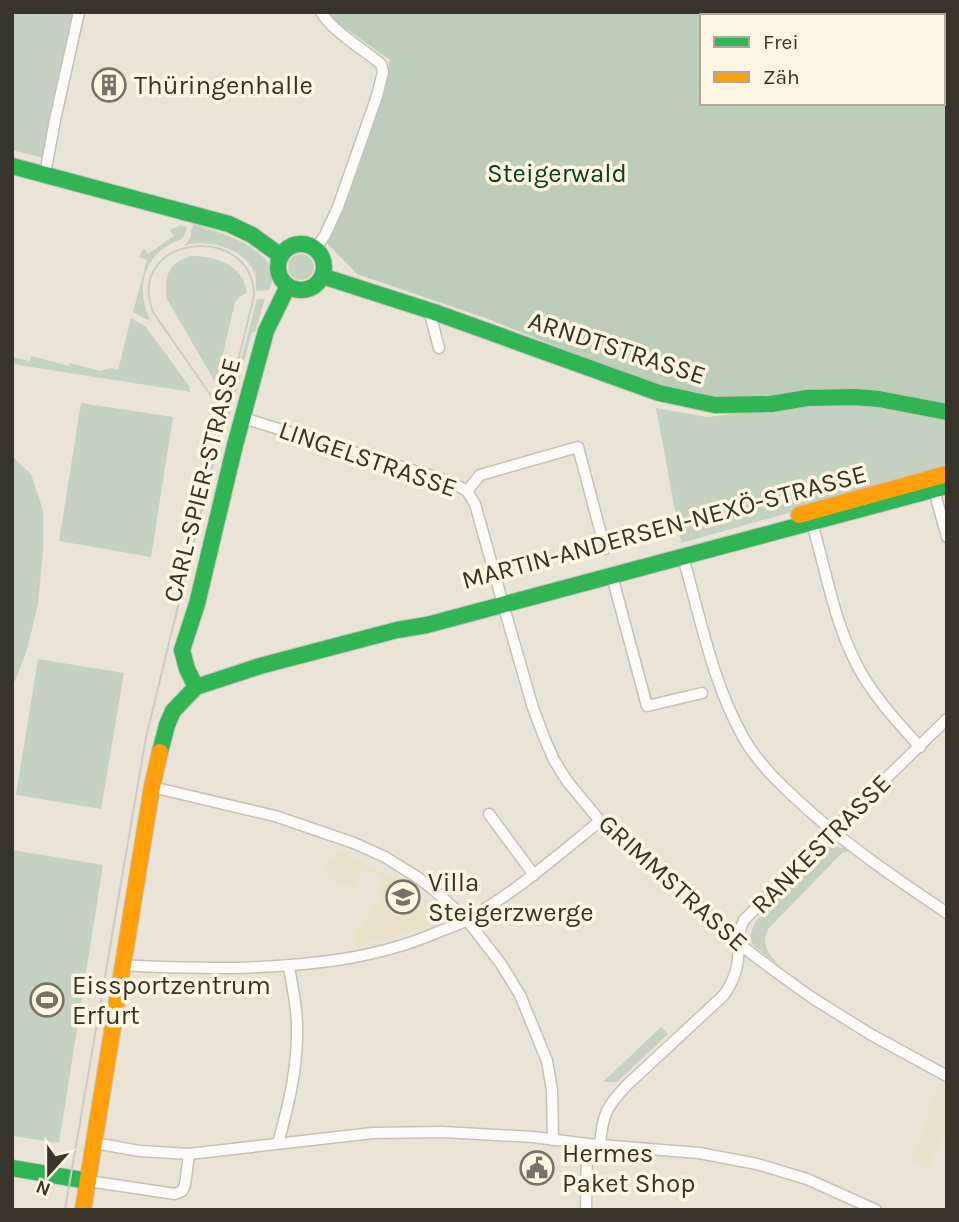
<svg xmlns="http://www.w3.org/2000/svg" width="959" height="1222" font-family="Karla,sans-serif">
	<rect width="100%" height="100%" fill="#eae4d7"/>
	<g fill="#eae1c9">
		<polygon points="338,850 396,879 419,894 443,914 442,917 405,934 356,946 355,928 362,926 374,902 377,904 381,902 382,896 378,892 383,879 379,875 362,870 354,888 346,884 345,886 326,878 328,873 324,871 325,868 329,860 333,862"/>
		<polygon points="941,1082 947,1085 947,1129 927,1169 910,1160 930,1116 925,1113 932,1097"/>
	</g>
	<g fill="#c6d2c1">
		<polygon points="12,12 74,12 43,158 12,150"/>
		<path d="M193 224C219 232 288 251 269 290L256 291C256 286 256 279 255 274 246 248 208 239 185 245L190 238Z"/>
		<path d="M180 225 187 227C183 242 181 238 169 245 141 261 137 293 150 319L148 320 133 312 147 260 139 257 144 248 148 254 174 236 170 230Z"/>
		<circle cx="301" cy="267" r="13"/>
		<path d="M191 256C215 255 245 266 247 293L239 297 235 302 217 380 215 382 167 299C164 276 168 263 191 256Z"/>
		<polygon points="257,299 265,299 255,332 252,332 226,430 223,429"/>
		<polygon points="131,318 146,327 190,387 189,390 191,392 12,364 12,357 30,361 31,356 69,366 70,363 100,371 110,368 118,370"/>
		<polygon points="840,402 913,411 947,419 947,465 853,495 681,543 656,408 708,417 816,403"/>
		<polygon points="81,403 173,417 151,557 59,541"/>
		<polygon points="12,456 31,474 43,510 43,551 38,604 27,650 12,689"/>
		<polygon points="38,659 124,673 101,809 16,795"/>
		<path d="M834 845 841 848 843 847 849 851 842 853 768 929C761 947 769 953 780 967L752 944 750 936 755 922 831 846Z"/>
		<polygon points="12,850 103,865 59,1143 12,1136"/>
		<polygon points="661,1027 668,1034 617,1082 603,1082"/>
	</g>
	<path fill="#becdb9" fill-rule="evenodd" d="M327 12H947V406L742 401 666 390 488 319 357 274 327 243 383 89 390 60 335 21ZM702 16H943V103H702Z"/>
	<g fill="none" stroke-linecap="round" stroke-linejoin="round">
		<defs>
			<g id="street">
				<polyline points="45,174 55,120 79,12"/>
				<path d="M315 250 325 235 338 207 377 96 383 72 381 64C364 50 331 30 321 12"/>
				<polyline points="429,310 439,348"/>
				<polyline points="243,418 451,482 467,491 475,504 501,597"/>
				<polyline points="934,490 947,537"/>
				<polyline points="467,491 480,475 578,447 605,549"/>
				<path d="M812 523C827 574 835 629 863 676 879 702 899 724 920 747"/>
				<path d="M683 557C700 616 712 681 742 735 757 763 782 786 805 807 849 847 898 880 947 913"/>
				<polyline points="612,576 647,706 702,693"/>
				<polyline points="503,604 533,708 546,742 554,760 567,781 600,821 717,922 738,943 772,969 811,997 870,1034 947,1076"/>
				<polyline points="152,787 275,816 354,843 385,857 417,877 434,890 467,920 501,964 520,995 547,1061 552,1090 553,1140"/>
				<polyline points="489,814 534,875"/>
				<path d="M123 965C160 968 197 968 235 968 304 966 374 960 438 932 448 928 459 925 468 919 516 892 558 855 600 821"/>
				<polyline points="94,1143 140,1151 189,1154 373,1133 443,1132 533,1137 587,1144 699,1153 757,1164 807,1179 876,1210"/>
				<path d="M278 1143C289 1104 298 1066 297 1026 297 1006 292 986 289 967"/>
				<path d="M600 1144C603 1114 606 1107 627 1085L724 995C731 985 737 972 738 959 739 945 737 933 744 920L832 831 947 719"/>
				<polyline points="88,1181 175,1194 182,1191 185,1185 189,1154"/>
				<polyline points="586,1210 587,1144"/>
			</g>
			<g id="fast">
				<polyline points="12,166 229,224 252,235 281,256"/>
				<circle cx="301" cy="267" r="23"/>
				<polyline points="322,276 434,312 659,393 715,405 771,404 807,398 854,397 879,399 947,412"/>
				<polyline points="196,687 187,669 182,650 197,604 235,445 266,331 288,286"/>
				<polyline points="160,752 167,725 173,711 196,687 260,666 397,630 427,625 947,486"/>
				<polyline points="12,1168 88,1181"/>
			</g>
			<g id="slow">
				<polyline points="799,515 947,474"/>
				<polyline points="83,1210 152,787 160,752"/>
			</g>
		</defs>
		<use href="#street" stroke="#c6c1b7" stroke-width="13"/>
		<use href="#fast" stroke="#c6c1b7" stroke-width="18"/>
		<use href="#slow" stroke="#c6c1b7" stroke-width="18"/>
		<use href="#street" stroke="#fcfbf9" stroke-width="10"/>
		<use href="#fast" stroke="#30b455" stroke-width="16"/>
		<use href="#slow" stroke="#ff9f0a" stroke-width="16"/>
		<path stroke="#cdcbc8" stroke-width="2" d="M65 1210 146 737 254 296C254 221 124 234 153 312L214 400 218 418 216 429"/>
	</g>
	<defs>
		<symbol id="building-ring" viewBox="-11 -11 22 22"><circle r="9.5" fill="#fef6e1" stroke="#767267" stroke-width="1.5"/><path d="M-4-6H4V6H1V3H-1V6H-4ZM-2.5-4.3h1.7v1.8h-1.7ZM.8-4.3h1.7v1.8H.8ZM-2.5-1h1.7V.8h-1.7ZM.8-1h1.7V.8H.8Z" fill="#767267"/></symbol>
		<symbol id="school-ring" viewBox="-11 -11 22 22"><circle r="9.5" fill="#fef6e1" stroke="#767267" stroke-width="1.5"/><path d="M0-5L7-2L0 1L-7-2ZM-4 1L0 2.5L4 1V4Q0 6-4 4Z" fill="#767267"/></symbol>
		<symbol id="stadium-ring" viewBox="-11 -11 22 22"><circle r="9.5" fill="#fef6e1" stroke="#767267" stroke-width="1.5"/><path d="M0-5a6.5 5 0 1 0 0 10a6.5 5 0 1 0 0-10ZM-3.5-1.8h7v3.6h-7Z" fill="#767267"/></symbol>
		<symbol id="civic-ring" viewBox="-11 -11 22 22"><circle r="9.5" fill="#fef6e1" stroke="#767267" stroke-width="1.5"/><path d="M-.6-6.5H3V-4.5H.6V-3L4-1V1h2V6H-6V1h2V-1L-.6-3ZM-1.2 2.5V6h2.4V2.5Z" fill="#767267"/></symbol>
	</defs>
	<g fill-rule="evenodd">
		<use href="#building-ring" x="90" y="66" width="38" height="38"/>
		<use href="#school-ring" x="384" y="878" width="38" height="38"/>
		<use href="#stadium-ring" x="28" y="981" width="38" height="38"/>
		<use href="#civic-ring" x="518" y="1149" width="38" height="38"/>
	</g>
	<g text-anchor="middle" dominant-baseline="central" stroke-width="7" stroke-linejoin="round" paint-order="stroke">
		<g font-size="26" fill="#38342a" stroke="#fef6e1" text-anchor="start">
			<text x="134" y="85">Thüringenhalle</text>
			<text x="428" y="882">Villa<tspan x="428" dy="30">Steigerzwerge</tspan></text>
			<text x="72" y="985">Eissportzentrum<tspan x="72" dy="30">Erfurt</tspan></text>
			<text x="562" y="1153">Hermes<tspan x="562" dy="30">Paket Shop</tspan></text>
		</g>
		<g font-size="26" fill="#09411f" stroke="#fef6e1">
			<text x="557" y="173">Steigerwald</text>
		</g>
		<g font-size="26" fill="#38342a" stroke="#fef6e1">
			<text transform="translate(617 348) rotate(18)">ARNDTSTRASSE</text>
			<text transform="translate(368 459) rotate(19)">LINGELSTRASSE</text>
			<text transform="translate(202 480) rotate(-76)">CARL-SPIER-STRASSE</text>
			<text transform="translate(664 527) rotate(-15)">MARTIN-ANDERSEN-NEXÖ-STRASSE</text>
			<text transform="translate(821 844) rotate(-45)">RANKESTRASSE</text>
			<text transform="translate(673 883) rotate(42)">GRIMMSTRASSE</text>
		</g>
	</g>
	<rect width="959" height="1222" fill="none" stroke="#38342a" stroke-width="28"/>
	<rect x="700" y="14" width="245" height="91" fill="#fef6e1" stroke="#afa898" stroke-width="2"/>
	<rect x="714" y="37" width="35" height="10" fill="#30b455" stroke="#afa898" stroke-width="2"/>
	<text x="763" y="49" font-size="21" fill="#38342a">Frei</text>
	<rect x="714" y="72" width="35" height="10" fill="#ff9f0a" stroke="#afa898" stroke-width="2"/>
	<text x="763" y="84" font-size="21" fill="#38342a">Zäh</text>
	<g transform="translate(49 1173) rotate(201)" stroke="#fef6e1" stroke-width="5" paint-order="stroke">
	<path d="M0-5L12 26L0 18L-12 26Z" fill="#38342a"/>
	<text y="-10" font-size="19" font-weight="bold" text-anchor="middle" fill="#38342a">N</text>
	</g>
</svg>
